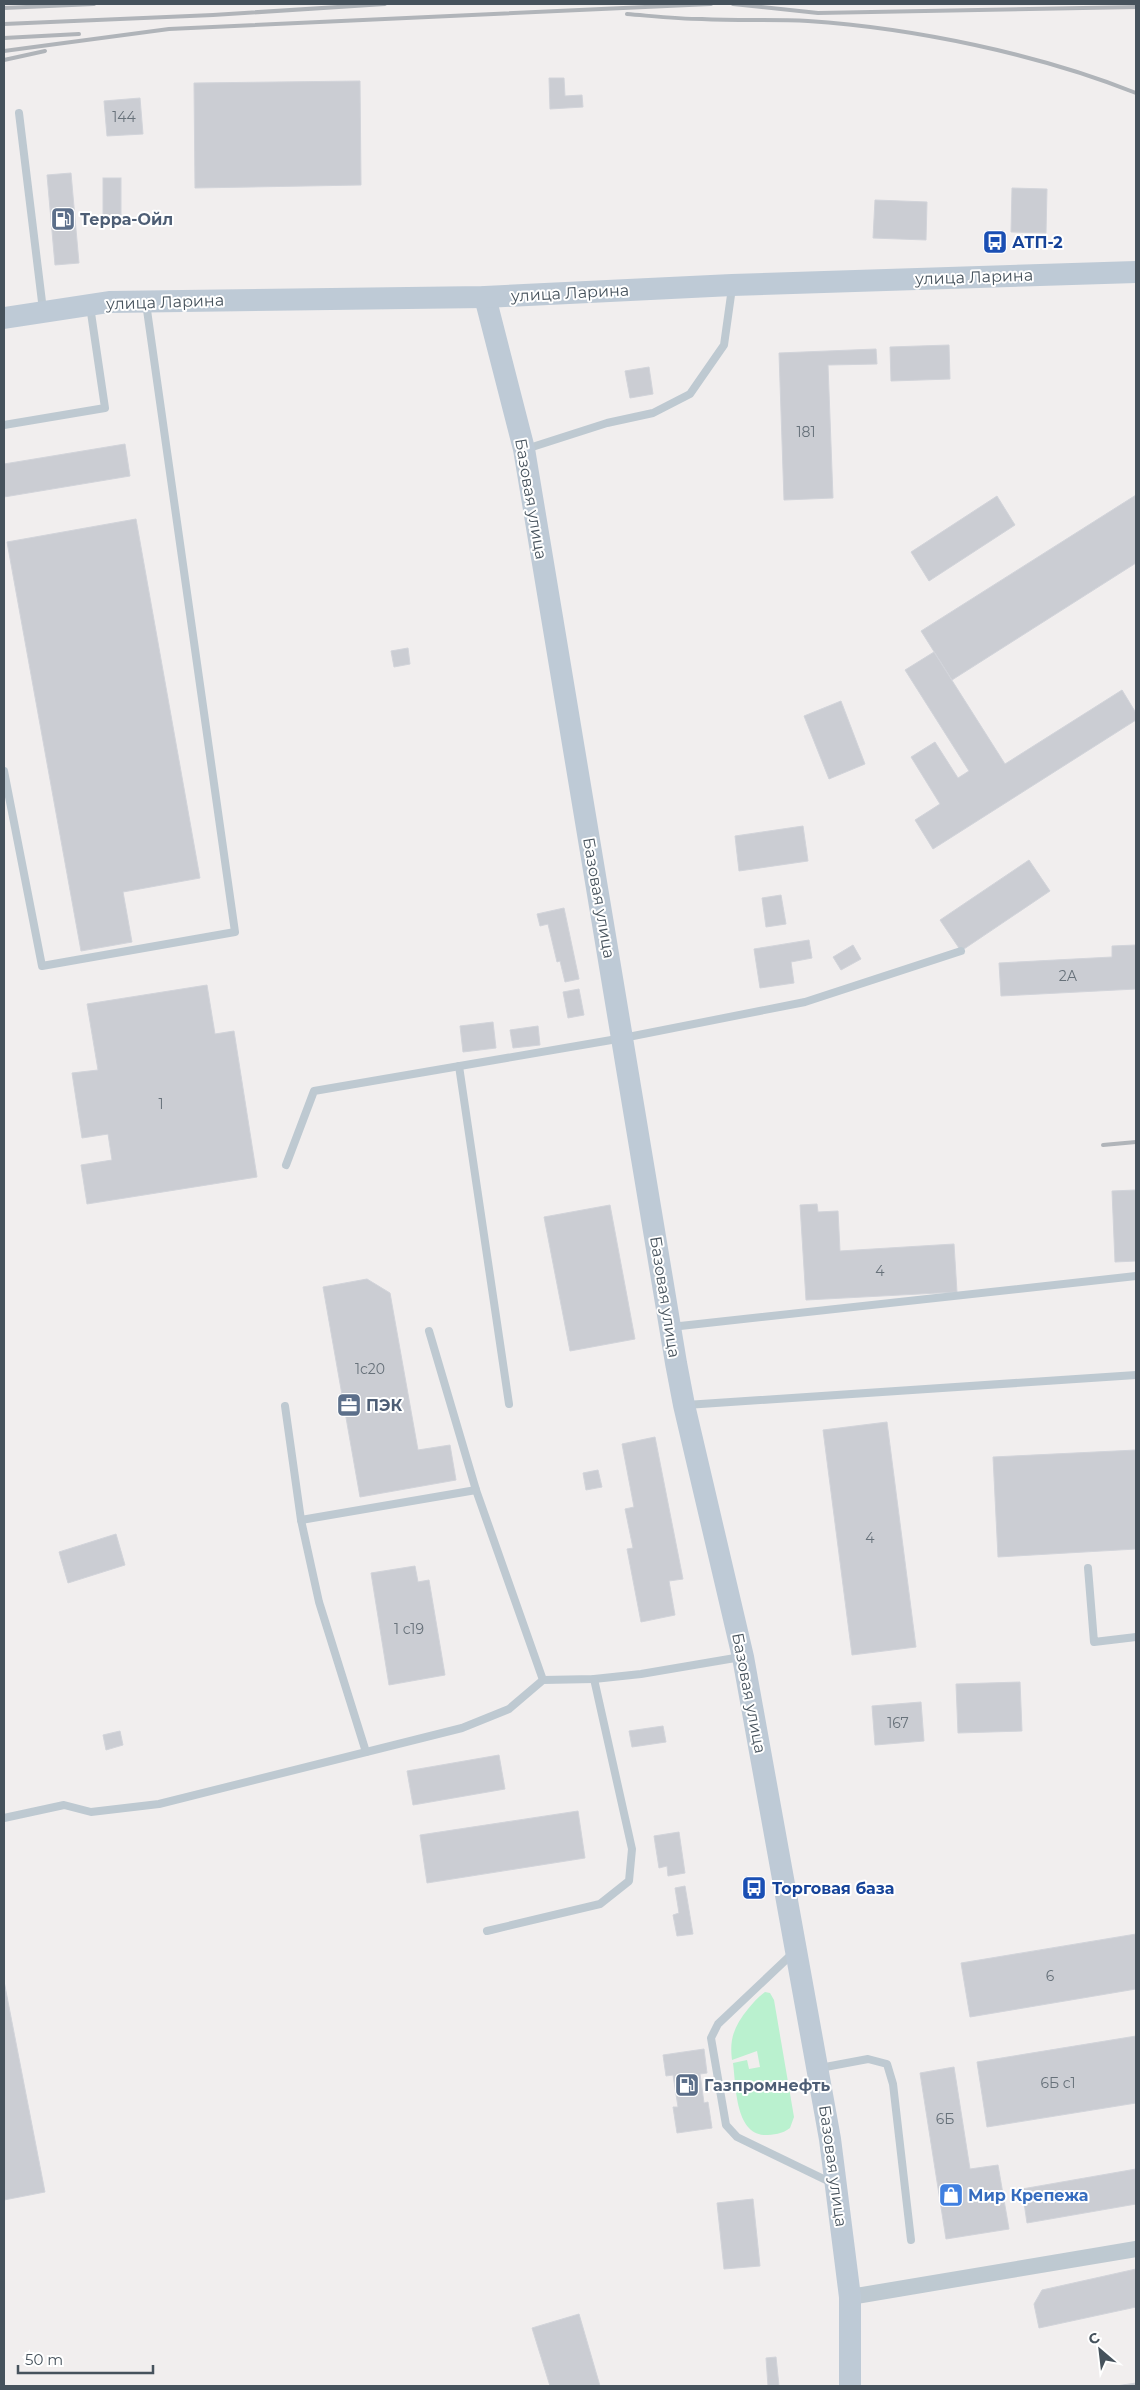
<svg xmlns="http://www.w3.org/2000/svg" width="1140" height="2390" font-family="Montserrat,sans-serif">
	<rect width="100%" height="100%" fill="#f1eeee"/>
	<path fill="#baf1cf" d="M765 1992 770 1993 774 2000 794 2117 790 2128C782 2134 774 2135 764 2135 735 2133 736 2085 733 2063L747 2060 749 2069 760 2067 757 2051 732 2060C729 2038 735 2025 748 2009 753 2003 758 1997 765 1992Z"/>
	<g fill="#cbcdd3" stroke="#d2d4da">
		<polygon points="549,78 564,78 565,96 582,95 583,107 550,109"/>
		<polygon points="360,81 361,185 195,188 194,83"/>
		<polygon points="140,98 143,134 107,136 104,101"/>
		<polygon points="71,173 79,263 55,265 47,175"/>
		<rect x="103" y="178" width="18" height="45"/>
		<polygon points="1012,188 1047,189 1046,233 1011,232"/>
		<polygon points="875,200 927,202 926,240 873,238"/>
		<polygon points="949,345 950,379 891,381 890,347"/>
		<polygon points="876,349 877,364 828,365 833,498 784,500 779,353"/>
		<polygon points="649,367 653,394 630,398 625,371"/>
		<polygon points="125,444 130,476 4,497 4,464"/>
		<polygon points="1136,495 1136,563 952,680 921,631"/>
		<polygon points="997,496 1015,525 929,581 911,552"/>
		<polygon points="136,519 200,878 123,892 132,942 81,951 7,542"/>
		<polygon points="408,648 410,664 394,667 391,651"/>
		<polygon points="934,652 1005,764 1122,690 1136,713 1136,720 933,849 915,820 940,804 911,757 935,742 958,778 969,771 905,670"/>
		<polygon points="841,701 865,764 829,779 804,716"/>
		<polygon points="803,826 808,861 739,871 735,836"/>
		<polygon points="1029,860 1050,891 961,951 940,920"/>
		<polygon points="781,895 786,924 766,927 762,898"/>
		<polygon points="564,908 579,979 565,982 560,961 557,962 548,924 540,926 537,914"/>
		<polygon points="809,940 812,958 791,962 794,983 760,988 754,949"/>
		<polygon points="853,945 861,959 841,970 833,957"/>
		<polygon points="1136,945 1136,989 1001,996 999,963 1112,957 1112,946"/>
		<polygon points="207,985 215,1034 234,1031 257,1177 87,1204 81,1165 112,1160 108,1134 82,1138 72,1073 98,1070 87,1004"/>
		<polygon points="579,989 584,1015 568,1018 563,992"/>
		<polygon points="493,1022 496,1048 463,1052 460,1026"/>
		<polygon points="538,1026 540,1045 513,1048 510,1030"/>
		<polygon points="1136,1190 1136,1261 1115,1262 1112,1191"/>
		<polygon points="817,1204 818,1212 838,1211 840,1251 954,1244 957,1292 806,1300 800,1205"/>
		<polygon points="610,1205 635,1339 570,1351 544,1217"/>
		<polygon points="367,1279 390,1293 418,1450 450,1445 456,1480 360,1497 323,1287"/>
		<polygon points="887,1422 916,1647 852,1655 823,1430"/>
		<polygon points="655,1437 683,1579 669,1581 675,1615 641,1622 627,1549 633,1548 625,1509 634,1507 622,1444"/>
		<polygon points="1136,1450 1136,1549 998,1557 993,1457"/>
		<polygon points="598,1470 602,1487 586,1490 583,1473"/>
		<polygon points="116,1534 125,1565 68,1583 59,1552"/>
		<polygon points="415,1566 418,1582 429,1580 445,1675 389,1685 371,1573"/>
		<polygon points="1020,1682 1022,1731 958,1733 956,1684"/>
		<polygon points="921,1702 924,1741 875,1745 872,1706"/>
		<polygon points="663,1726 666,1742 632,1747 629,1731"/>
		<polygon points="120,1731 123,1745 106,1750 103,1735"/>
		<polygon points="499,1755 505,1789 413,1805 407,1771"/>
		<polygon points="578,1811 585,1858 427,1883 420,1835"/>
		<polygon points="679,1832 685,1873 668,1876 667,1866 659,1868 654,1836"/>
		<polygon points="685,1886 693,1934 677,1936 673,1915 679,1913 675,1888"/>
		<polygon points="1136,1934 1136,1989 970,2017 961,1963"/>
		<polygon points="4,1981 45,2192 4,2200"/>
		<polygon points="1136,2036 1136,2103 987,2127 977,2062"/>
		<polygon points="704,2049 707,2073 700,2074 704,2103 708,2102 712,2128 677,2133 673,2107 678,2107 673,2075 666,2076 663,2055"/>
		<polygon points="954,2067 970,2169 998,2165 1009,2229 946,2239 920,2073"/>
		<polygon points="1136,2169 1136,2204 1027,2223 1022,2189"/>
		<polygon points="753,2199 760,2266 724,2269 717,2203"/>
		<polygon points="1136,2269 1136,2307 1039,2328 1034,2304 1042,2290"/>
		<polygon points="579,2314 600,2386 550,2386 532,2328"/>
		<polygon points="776,2357 779,2386 768,2386 766,2358"/>
		<polygon points="1136,2383 1136,2386 1116,2386"/>
	</g>
	<g fill="none" stroke-linecap="round" stroke-linejoin="round">
		<g stroke="#bec9d1" stroke-width="8">
			<polyline points="19,113 43,310"/>
			<polyline points="4,425 105,408 90,306"/>
			<polyline points="526,449 607,423 653,413 690,394 724,345 732,288"/>
			<polyline points="4,771 42,966 235,932 146,303"/>
			<polyline points="459,1066 509,1404"/>
			<polyline points="286,1165 314,1091 623,1038 805,1002 961,951"/>
			<polyline points="671,1327 1136,1276"/>
			<polyline points="429,1331 476,1490 543,1680"/>
			<polyline points="686,1405 1136,1375"/>
			<polyline points="285,1406 301,1520 319,1602 366,1752"/>
			<polyline points="301,1520 476,1490"/>
			<polyline points="1088,1568 1094,1642 1136,1637"/>
			<polyline points="4,1818 64,1805 91,1812 159,1804 462,1728 509,1709 543,1680 594,1679 641,1674 741,1657"/>
			<polyline points="487,1931 600,1904 629,1881 632,1849 594,1679"/>
			<polyline points="792,1954 718,2024 711,2038 726,2125 737,2137 832,2183"/>
			<polyline points="820,2068 868,2059 887,2064 893,2084 911,2240"/>
		</g>
		<polyline stroke="#bec9d1" stroke-width="16" points="850,2297 1136,2249"/>
		<g stroke="#becad6" stroke-width="22">
			<polyline points="485,297 524,449 676,1363 684,1405 743,1657 830,2139 850,2297 850,2386"/>
			<polyline points="4,318 109,302 485,297 732,285 1136,272"/>
		</g>
		<g stroke="#b0b4b9" stroke-width="4">
			<polyline points="733,4 818,13 1136,7"/>
			<polyline points="4,8 94,4"/>
			<path d="M627 14C652 16 677 19 702 19 738 21 773 19 808 21 913 28 1039 54 1136 93"/>
			<polyline points="4,24 213,15 385,4"/>
			<polyline points="4,38 79,34"/>
			<polyline points="4,51 169,29 711,4"/>
			<polyline points="4,60 45,51"/>
			<polyline points="1103,1145 1136,1142"/>
		</g>
	</g>
	<defs>
		<symbol id="fuel-square" viewBox="-11 -11 22 22"><rect x="-9" y="-9" width="18" height="18" rx="4" fill="#5c6f8a" stroke="#fff"/><path d="M-5.5-6h7V0h2V4h1.3V-2.5L3-4.5l.8-.8L6-3V5H2.5V1h-1V6h-7ZM-4.2-4.7v3.2H.2V-4.7Z" fill="#fff"/></symbol>
		<symbol id="bus-square" viewBox="-11 -11 22 22"><rect x="-9" y="-9" width="18" height="18" rx="4" fill="#1a4fb4" stroke="#fff"/><path d="M-5-6H5V4H4V6H2V4H-2V6H-4V4H-5ZM-3.5-4V0h7V-4ZM-3.5 1.2v1.5H-2V1.2ZM2 1.2v1.5H3.5V1.2Z" fill="#fff"/></symbol>
		<symbol id="office-square" viewBox="-11 -11 22 22"><rect x="-9" y="-9" width="18" height="18" rx="4" fill="#5c6f8a" stroke="#fff"/><path d="M-6-3h4V-5.5h4V-3h4V5H-6ZM-1-4.5V-3h2v-1.5ZM-6 0V1H6V0Z" fill="#fff"/></symbol>
		<symbol id="shop-square" viewBox="-11 -11 22 22"><rect x="-9" y="-9" width="18" height="18" rx="4" fill="#3f7fe0" stroke="#fff"/><path d="M-5-2.5h2.3a2.7 3.5 0 0 1 5.4 0H5L5.5 6h-11ZM-1.5-2.5h3a1.5 2.3 0 0 0-3 0Z" fill="#fff"/></symbol>
	</defs>
	<g fill-rule="evenodd">
		<use href="#fuel-square" x="49" y="205" width="28" height="28"/>
		<use href="#bus-square" x="981" y="228" width="28" height="28"/>
		<use href="#office-square" x="335" y="1391" width="28" height="28"/>
		<use href="#bus-square" x="740" y="1874" width="28" height="28"/>
		<use href="#fuel-square" x="673" y="2071" width="28" height="28"/>
		<use href="#shop-square" x="937" y="2181" width="28" height="28"/>
	</g>
	<g text-anchor="middle" dominant-baseline="central" stroke-width="4" stroke-linejoin="round" paint-order="stroke">
		<g font-size="14" fill="#67717a">
			<text x="124" y="117">144</text>
			<text x="806" y="432">181</text>
			<text x="1068" y="976">2А</text>
			<text x="161" y="1104">1</text>
			<text x="880" y="1271">4</text>
			<text x="370" y="1369">1с20</text>
			<text x="870" y="1538">4</text>
			<text x="409" y="1629">1 с19</text>
			<text x="898" y="1723">167</text>
			<text x="1050" y="1976">6</text>
			<text x="1058" y="2083">6Б с1</text>
			<text x="945" y="2119">6Б</text>
		</g>
		<g font-size="16" font-weight="bold" fill="#4e5e75" stroke="#fff" text-anchor="start">
			<text x="80" y="219">Терра-Ойл</text>
			<text x="366" y="1405">ПЭК</text>
			<text x="704" y="2085">Газпромнефть</text>
		</g>
		<g font-size="16" font-weight="bold" fill="#164399" stroke="#fff" text-anchor="start">
			<text x="1012" y="242">АТП-2</text>
			<text x="772" y="1888">Торговая база</text>
		</g>
		<g font-size="16" fill="#46525c" stroke="#fff">
			<text transform="translate(974 277) rotate(-2)">улица Ларина</text>
			<text transform="translate(570 293) rotate(-3)">улица Ларина</text>
			<text transform="translate(165 302) rotate(-2)">улица Ларина</text>
			<text transform="translate(531 499) rotate(80)">Базовая улица</text>
			<text transform="translate(599 898) rotate(80)">Базовая улица</text>
			<text transform="translate(665 1297) rotate(81)">Базовая улица</text>
			<text transform="translate(749 1693) rotate(79)">Базовая улица</text>
			<text transform="translate(833 2166) rotate(82)">Базовая улица</text>
		</g>
		<g font-size="16" font-weight="bold" fill="#366cbe" stroke="#fff" text-anchor="start">
			<text x="968" y="2195">Мир Крепежа</text>
		</g>
	</g>
	<rect width="1140" height="2390" fill="none" stroke="#46525c" stroke-width="10"/>
	<g transform="translate(1100 2350) rotate(332)" stroke="#ffffff" stroke-width="4" paint-order="stroke">
	<path d="M0-4L9 19L0 12L-9 19Z" fill="#46525c"/>
	<text y="-8" font-size="14" font-weight="bold" text-anchor="middle" fill="#46525c">С</text>
	</g>
	<path d="M18 2365v8h135v-8" fill="none" stroke="#46525c" stroke-width="2.5"/>
	<text x="25" y="2365" font-size="15" fill="#46525c" stroke="#ffffff" stroke-width="4" paint-order="stroke">50 m</text>
</svg>
